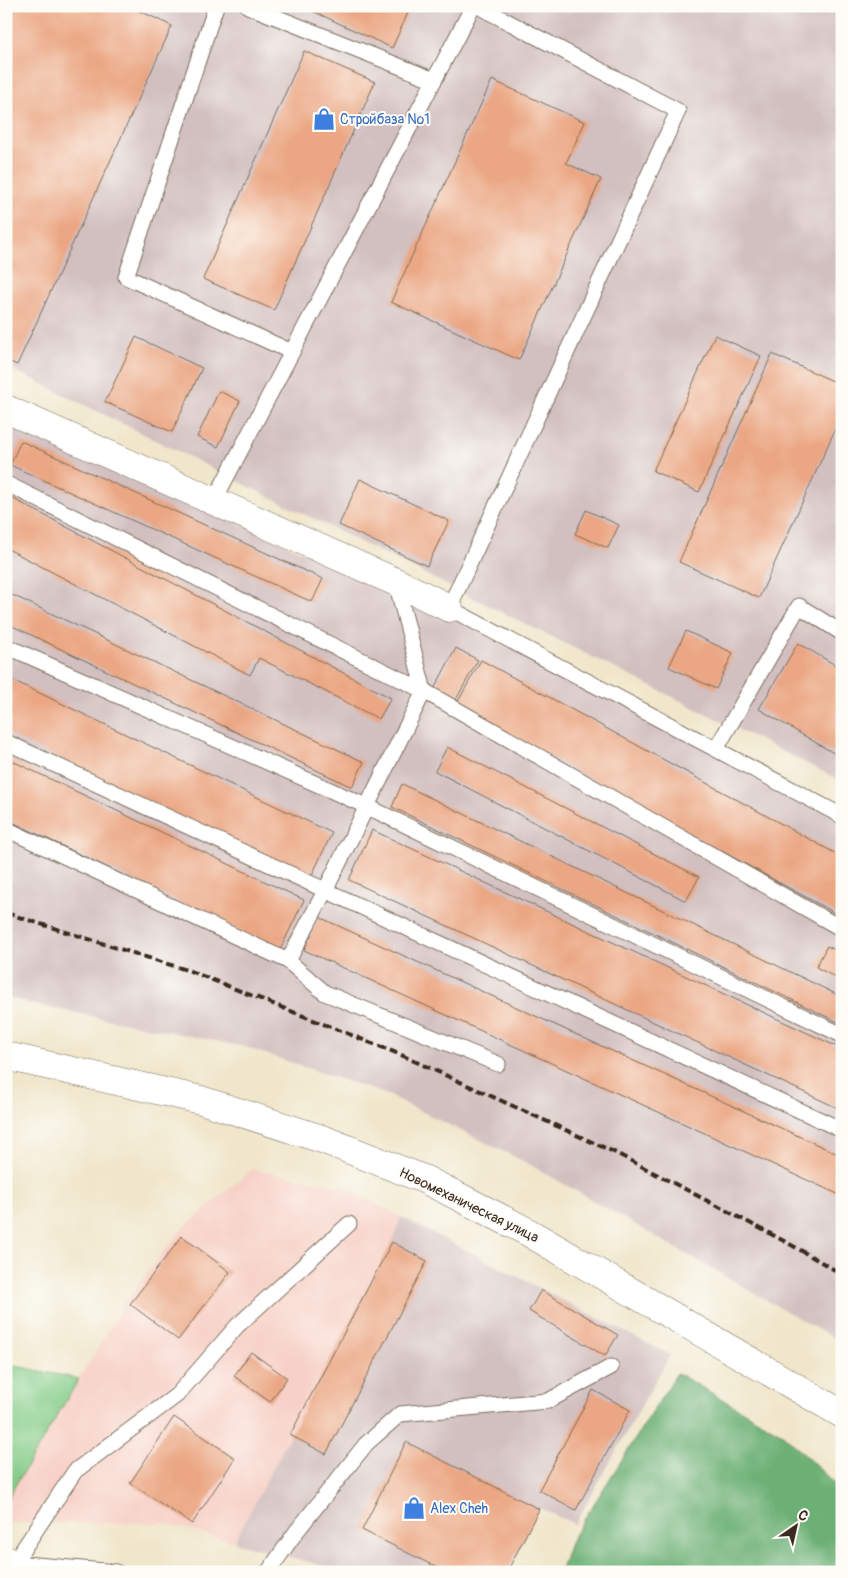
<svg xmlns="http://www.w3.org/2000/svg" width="848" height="1578" font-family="Pangolin,sans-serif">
	<rect width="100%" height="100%" fill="#fdfcf7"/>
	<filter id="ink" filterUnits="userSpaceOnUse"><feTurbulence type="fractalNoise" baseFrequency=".02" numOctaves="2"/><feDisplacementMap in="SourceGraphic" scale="10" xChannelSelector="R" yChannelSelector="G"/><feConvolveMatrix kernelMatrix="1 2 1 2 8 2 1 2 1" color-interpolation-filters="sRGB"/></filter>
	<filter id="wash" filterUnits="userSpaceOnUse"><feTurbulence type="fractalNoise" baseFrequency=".0096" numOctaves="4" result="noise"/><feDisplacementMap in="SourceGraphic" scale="20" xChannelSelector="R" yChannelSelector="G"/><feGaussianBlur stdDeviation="1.12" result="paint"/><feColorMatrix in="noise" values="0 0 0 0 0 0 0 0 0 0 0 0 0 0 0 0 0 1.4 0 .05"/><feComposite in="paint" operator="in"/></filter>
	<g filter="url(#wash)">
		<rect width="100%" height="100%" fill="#f0e6cb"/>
		<polygon fill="#f7d1c7" points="252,1169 342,1187 401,1217 392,1242 234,1542 164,1523 6,1523 6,1501 125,1302 179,1232"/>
		<g fill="#d2bfc0">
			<polygon points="6,6 842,6 842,781 6,366"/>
			<polygon points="6,421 494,636 842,817 842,1343 529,1164 388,1095 245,1047 27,1003 6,996"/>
			<polygon points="401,1217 670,1355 575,1524 539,1508 508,1572 438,1572 428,1568 425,1572 346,1572 234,1542 392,1242"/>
		</g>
		<polygon fill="#85cd89" stroke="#607c54" points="6,1364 79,1379 6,1501"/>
		<polygon fill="#6cb075" stroke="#546d4a" points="677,1373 784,1435 842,1491 842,1572 560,1572 571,1540"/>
		<g id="blocks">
			<g fill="#eba784">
				<polygon points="6,6 129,6 172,26 17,365 6,360"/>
				<polygon points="302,6 411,6 392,48"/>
				<polygon points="304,51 375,82 274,310 203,279"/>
				<polygon points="492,80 585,122 566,163 601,179 519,360 391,302"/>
				<polygon points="715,335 761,356 699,492 653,471"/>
				<polygon points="136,337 202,368 172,432 105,402"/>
				<polygon points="772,354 842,385 842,414 759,598 679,562"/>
				<polygon points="219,391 240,401 218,447 197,437"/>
				<polygon points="21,441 323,579 312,602 10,465"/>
				<polygon points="360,479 449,521 427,566 339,525"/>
				<polygon points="6,495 391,698 379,719 259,658 250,675 6,548"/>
				<polygon points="586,510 619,525 608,548 575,534"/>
				<polygon points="6,592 364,762 352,787 6,623"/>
				<polygon points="686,631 733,653 716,689 669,667"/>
				<polygon points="798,643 842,669 842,758 759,709"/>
				<polygon points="456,648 478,660 453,705 432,693"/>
				<polygon points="481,660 842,857 842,917 456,705"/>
				<polygon points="6,677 332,833 310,879 6,733"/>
				<polygon points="447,747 699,877 686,901 435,771"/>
				<polygon points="6,758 304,900 280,950 6,819"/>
				<polygon points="402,784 842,997 842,1024 392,807"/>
				<polygon points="372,830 842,1049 842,1110 349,880"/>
				<polygon points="319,917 842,1156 842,1196 304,950"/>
				<polygon points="827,946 842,953 842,981 816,967"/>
				<polygon points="182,1236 230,1272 178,1340 130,1304"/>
				<polygon points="392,1242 427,1261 326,1454 290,1435"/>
				<polygon points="541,1290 618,1335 605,1356 529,1311"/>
				<polygon points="251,1352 287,1378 270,1402 234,1376"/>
				<polygon points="593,1390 630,1410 576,1510 539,1490"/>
				<polygon points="174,1417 235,1458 192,1524 130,1483"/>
				<polygon points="406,1442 539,1509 507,1572 446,1572 362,1530"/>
			</g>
		</g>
	</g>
	<g filter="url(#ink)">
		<use href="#blocks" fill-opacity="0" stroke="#7a6c5b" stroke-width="1"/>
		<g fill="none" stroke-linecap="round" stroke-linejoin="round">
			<defs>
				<g id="lane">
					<polyline points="216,6 126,277 292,352"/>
					<polyline points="248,6 434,80"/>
					<polyline points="478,6 678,111 449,608 842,816"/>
					<polyline points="9,485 424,691 842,929"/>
					<polyline points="214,501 473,6"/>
					<polyline points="6,646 366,806 842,1035"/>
					<polyline points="6,742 842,1130"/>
					<polyline points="716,749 799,606 842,633"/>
					<polyline points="6,829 288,961 325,891 424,691 396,582"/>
					<polyline points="288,961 325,993 498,1064"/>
					<polyline points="116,1572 14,1563 75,1471 177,1395 237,1326 349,1224"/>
					<polyline points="268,1572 296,1532 366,1444 400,1414 548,1401 611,1367"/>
				</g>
				<g id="street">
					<polyline points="6,409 396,582 449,608"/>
					<polyline points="6,1560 14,1563 10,1572"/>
				</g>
				<polyline id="secondary" points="6,1056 201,1100 322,1139 426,1180 526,1231 842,1414"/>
			</defs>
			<use href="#lane" stroke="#7a6c5b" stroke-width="17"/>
			<use href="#street" stroke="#7a6c5b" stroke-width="29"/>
			<use href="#secondary" stroke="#7a6c5b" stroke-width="29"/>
			<use href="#lane" stroke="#fff" stroke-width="15"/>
			<use href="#street" stroke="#fff" stroke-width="28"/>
			<use href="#secondary" stroke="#fff" stroke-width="28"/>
			<polyline stroke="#3b2a1e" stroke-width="4" stroke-dasharray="8 4" stroke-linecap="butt" points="6,913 190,971 399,1054 616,1153 786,1242 842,1274"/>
		</g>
	</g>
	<defs>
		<symbol id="shop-bare" viewBox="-9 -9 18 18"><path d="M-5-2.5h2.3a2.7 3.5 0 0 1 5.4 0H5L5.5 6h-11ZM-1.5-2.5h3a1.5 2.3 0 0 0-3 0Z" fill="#3f7fe0" stroke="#fdfcf7" stroke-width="2.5" paint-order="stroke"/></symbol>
	</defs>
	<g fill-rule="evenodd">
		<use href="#shop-bare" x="308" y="103" width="32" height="32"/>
		<use href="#shop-bare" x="398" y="1492" width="32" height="32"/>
	</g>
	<g text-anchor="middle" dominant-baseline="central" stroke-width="4" stroke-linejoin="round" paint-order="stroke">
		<g font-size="14" fill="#366cbe" stroke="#fdfcf7" text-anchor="start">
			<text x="340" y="119">Стройбаза №1</text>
			<text x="430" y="1508">Alex Cheh</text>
		</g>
		<g font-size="14" fill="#3b2a1e" stroke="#fdfcf7">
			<text transform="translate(469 1205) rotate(26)">Новомеханическая улица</text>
		</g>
	</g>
	<rect width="848" height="1578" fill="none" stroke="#fdfcf7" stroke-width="25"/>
	<g transform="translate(796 1526) rotate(34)" stroke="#fdfcf7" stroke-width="4" paint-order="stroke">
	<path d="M0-4L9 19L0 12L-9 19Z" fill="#3b2a1e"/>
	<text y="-8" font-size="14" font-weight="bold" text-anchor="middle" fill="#3b2a1e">С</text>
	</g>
</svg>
